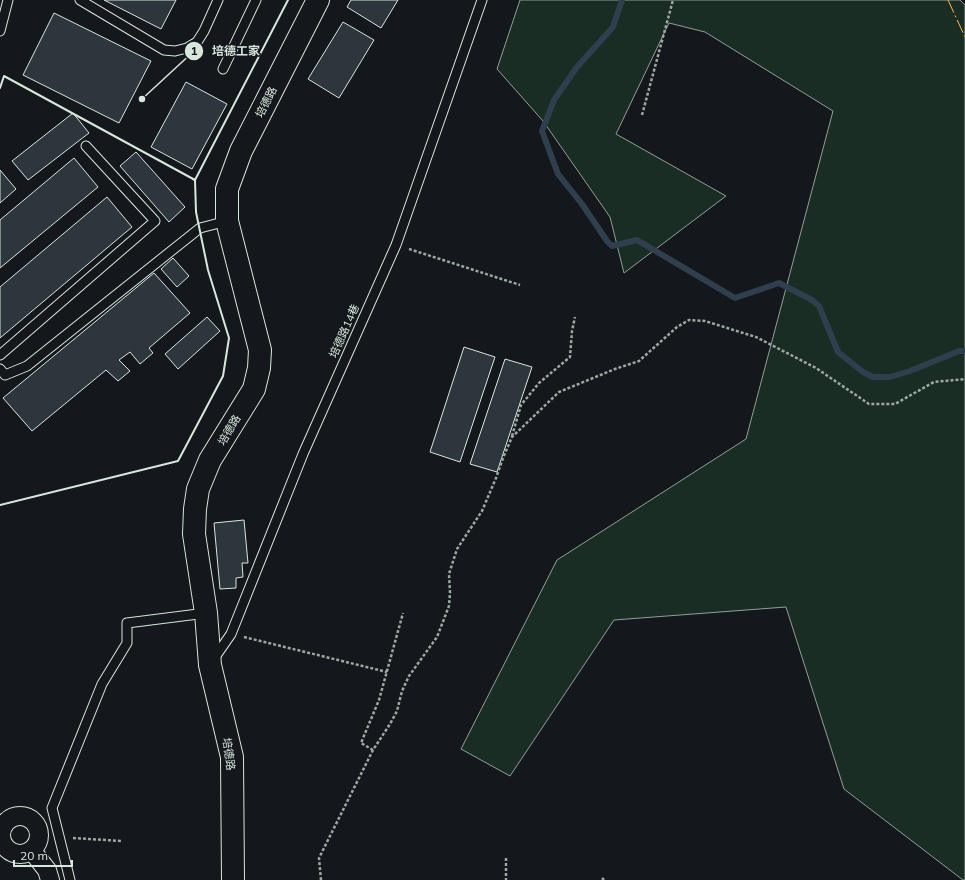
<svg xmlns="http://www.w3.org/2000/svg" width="965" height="880" font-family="Mulish,'Noto Sans TC',sans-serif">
	<rect width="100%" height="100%" fill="#14181c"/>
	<polygon fill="#1a2d24" stroke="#939e99" points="520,0 960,0 965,5 965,880 963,880 844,789 786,607 614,620 510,776 461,749 557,560 746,439 833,111 705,32 669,23 616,134 726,196 624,273 610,217 543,121 497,69"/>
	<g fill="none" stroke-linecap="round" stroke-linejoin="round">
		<polyline stroke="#2f3f4d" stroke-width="6" points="622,0 613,27 577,67 554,100 542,131 558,174 582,204 607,241 612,246 637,240 735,298 779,283 812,300 819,306 838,352 863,372 873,377 890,377 910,371 959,351 965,351"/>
	</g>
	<g fill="#2c363c" stroke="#d8e6dc">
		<polygon points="104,0 176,0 161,29"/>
		<polygon points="351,0 398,0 381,28 347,7"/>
		<polygon points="54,13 151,61 119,123 23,75"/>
		<polygon points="343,22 374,40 339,98 308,79"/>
		<polygon points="186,82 227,104 192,169 151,147"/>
		<polygon points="73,113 89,133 28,180 12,161"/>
		<polygon points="136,152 185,207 169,222 120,166"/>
		<polygon points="74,158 98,187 0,268 0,220"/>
		<polygon points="0,170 16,189 0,203"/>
		<polygon points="107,197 132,227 0,338 0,287"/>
		<polygon points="173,258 189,276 177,287 161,269"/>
		<polygon points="154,273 190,313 149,348 153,353 140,364 130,352 119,360 130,371 118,381 106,370 32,431 3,398"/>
		<polygon points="207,317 220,331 178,369 165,354"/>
		<polygon points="464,347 495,357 460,462 430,452"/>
		<polygon points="505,359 532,367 497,472 470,464"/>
		<polygon points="244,520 248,563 242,563 243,577 236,578 236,588 220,589 214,523"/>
	</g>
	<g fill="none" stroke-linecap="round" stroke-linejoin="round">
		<defs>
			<g id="lane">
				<polyline points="80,0 164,50 175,51 187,48 197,42 204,31 218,0"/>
				<polyline points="0,31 8,0"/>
				<polyline points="223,69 256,0"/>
				<polyline points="0,355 155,221 86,146"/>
				<polyline points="0,369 5,375 27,366 200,228 227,221"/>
				<polyline points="213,660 231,634 303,454 396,245 482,0"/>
				<polyline points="70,880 52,808 102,684 127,643 127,623 206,613"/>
			</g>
			<g id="street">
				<circle cx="20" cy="835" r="19"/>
				<polyline points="32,851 47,870 50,880"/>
			</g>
			<polyline id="secondary" points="233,880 232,757 210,665 206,613 194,534 195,509 198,489 210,460 254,389 259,368 260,350 227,221 227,189 241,151 318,0"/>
		</defs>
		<use href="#lane" stroke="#d8e6dc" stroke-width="11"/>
		<use href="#street" stroke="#d8e6dc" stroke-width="20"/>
		<use href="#secondary" stroke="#d8e6dc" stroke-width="24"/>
		<g stroke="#9da8a2" stroke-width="2.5" stroke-dasharray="3 2" stroke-linecap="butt">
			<polyline points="642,115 673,0"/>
			<polyline points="409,249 520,285"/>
			<polyline points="512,436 521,405 539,383 570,357 572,331 575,317"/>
			<polyline points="244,637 387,672"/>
			<polyline points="373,750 361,743 379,700 403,613"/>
			<polyline points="73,838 121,841"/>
			<polyline points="506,858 506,880"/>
			<polyline points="602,878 604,880"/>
			<polyline points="321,880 319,858 373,750 390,724 397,711 402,691 409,676 437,637 449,606 450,593 449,574 457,549 482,511 496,478 503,458 512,437 559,392 615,369 639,361 677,327 689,320 705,321 756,337 816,368 869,404 895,404 934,382 965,379"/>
		</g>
		<use href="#lane" stroke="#14181c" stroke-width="9"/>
		<use href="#street" stroke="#14181c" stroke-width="18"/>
		<use href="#secondary" stroke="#14181c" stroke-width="22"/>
		<g stroke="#d8e6dc" stroke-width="2">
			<polyline points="0,88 4,76 195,180 196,212 208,270 229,338 223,376 178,461 0,505"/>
			<polyline points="193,179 195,180 288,0"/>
		</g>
		<polyline stroke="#ffb74d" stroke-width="1" stroke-dasharray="14 3 2 3" stroke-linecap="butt" points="948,0 965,37"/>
	</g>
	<g text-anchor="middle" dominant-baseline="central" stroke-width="3" stroke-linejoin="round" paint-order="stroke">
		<g font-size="11" fill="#d8e6dc" stroke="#14181c">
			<text transform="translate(266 102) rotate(-63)">培德路</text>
			<text transform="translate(344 331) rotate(-66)">培德路14巷</text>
			<text transform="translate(229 430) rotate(-59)">培德路</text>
			<text transform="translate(229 754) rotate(82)">培德路</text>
		</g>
	</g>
	<path fill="none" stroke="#d8e6dc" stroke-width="1.5" d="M142 99L194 51"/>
	<g fill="#d8e6dc" stroke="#14181c" stroke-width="1.5">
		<circle cx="142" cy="99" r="4"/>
		<circle cx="194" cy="51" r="10"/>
	</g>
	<g font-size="12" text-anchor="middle" font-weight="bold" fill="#111">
		<text x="194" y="55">1</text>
	</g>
	<g font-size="12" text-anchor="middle" font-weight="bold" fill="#d8e6dc" stroke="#14181c" stroke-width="3" stroke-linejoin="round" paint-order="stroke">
		<text x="236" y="55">培德工家</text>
	</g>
	<path d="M14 860v6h58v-6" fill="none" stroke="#d8e6dc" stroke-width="2"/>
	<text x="20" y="860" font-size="12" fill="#d8e6dc" stroke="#14181c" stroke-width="3" paint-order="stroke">20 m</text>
</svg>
